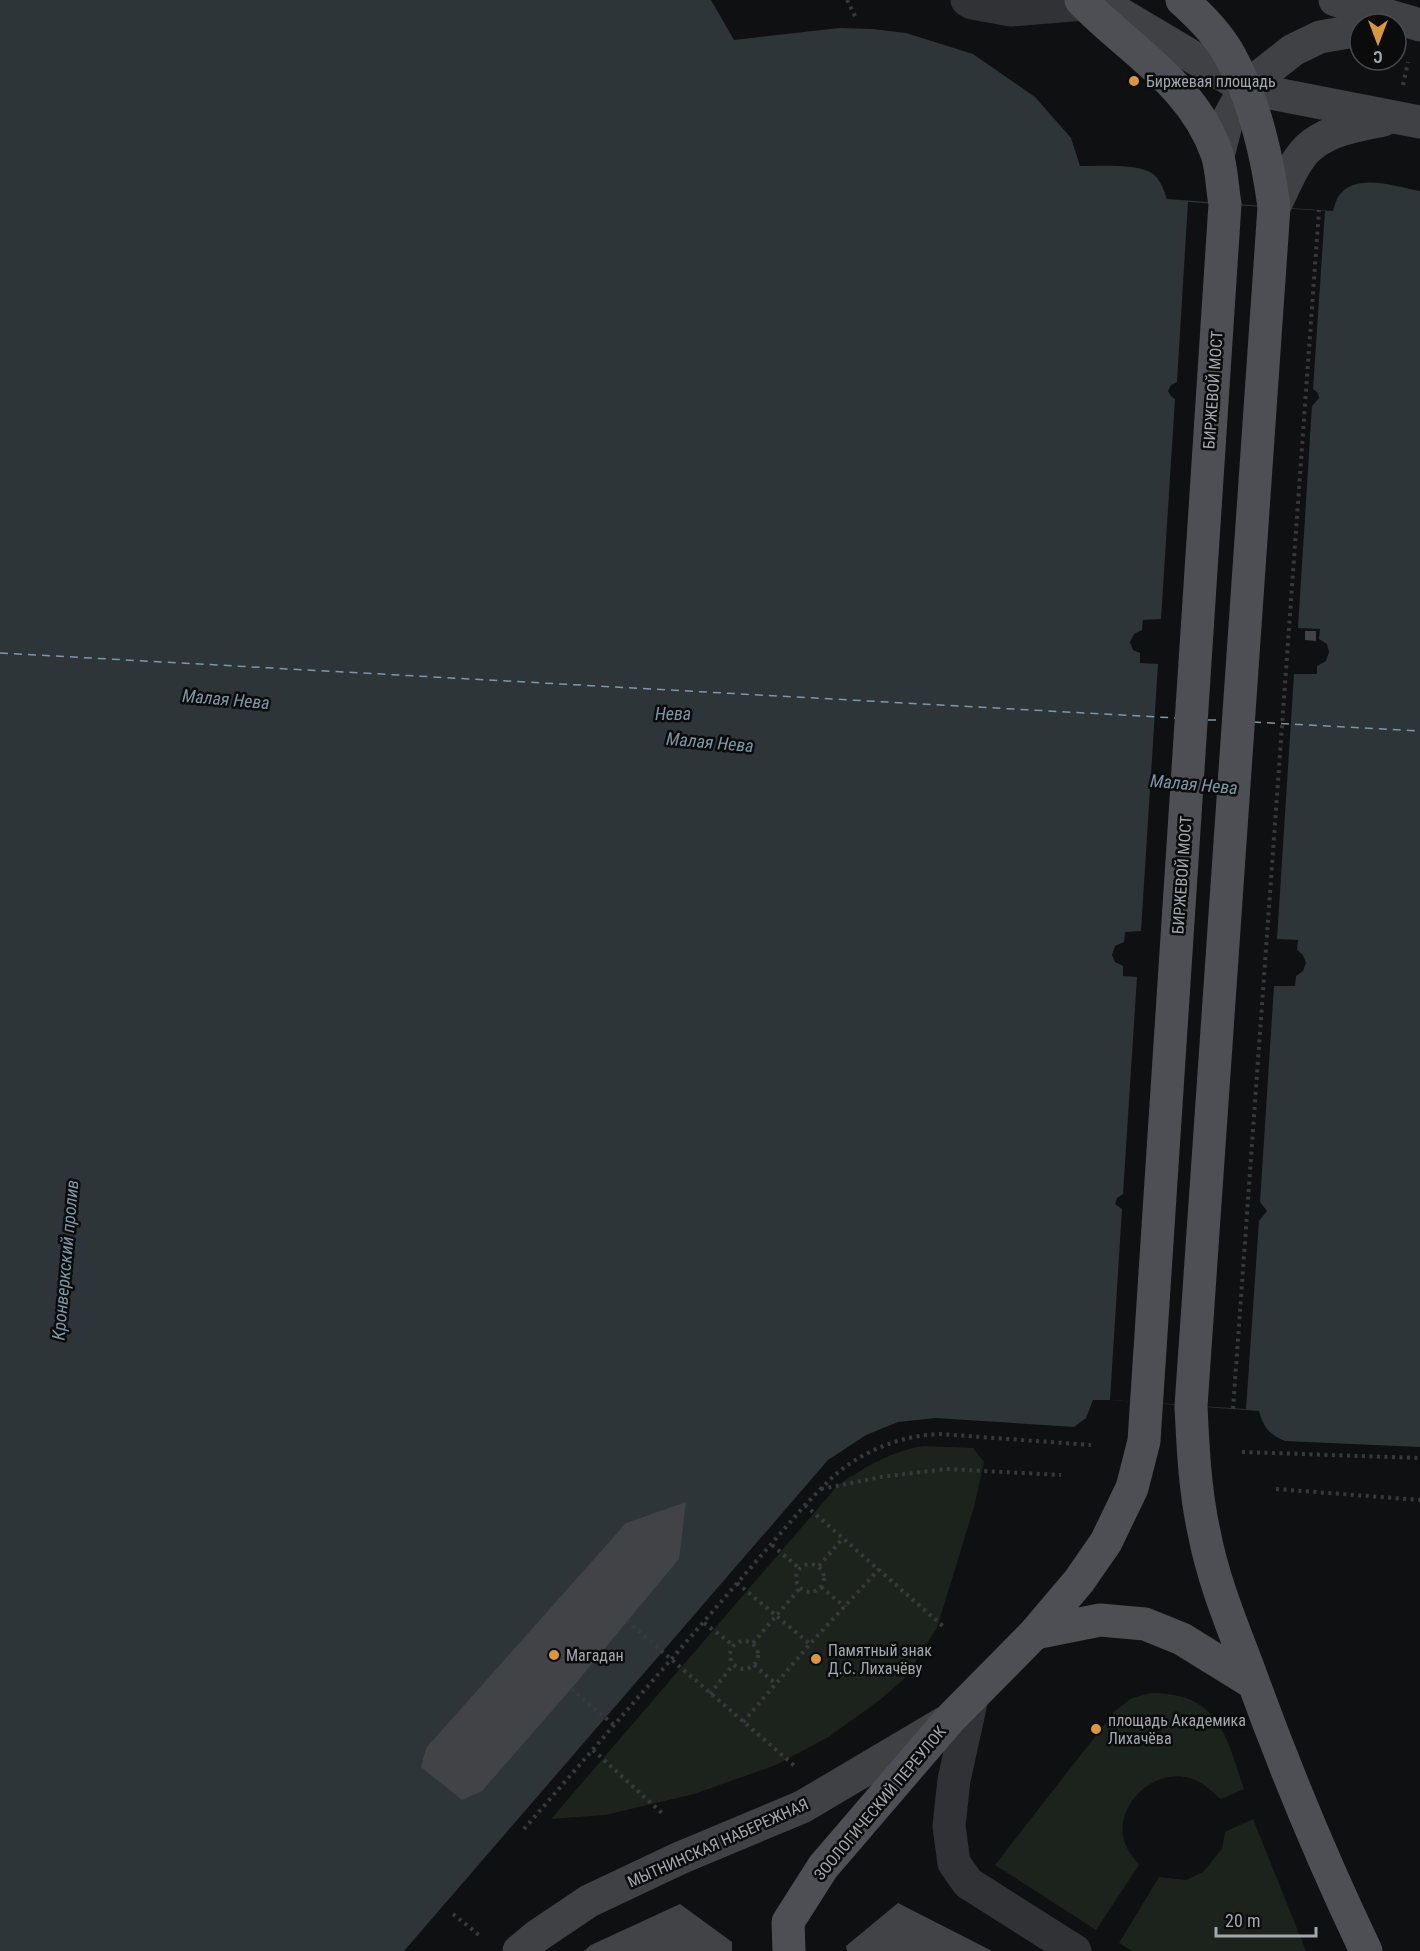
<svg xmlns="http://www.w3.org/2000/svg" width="1420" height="1951" font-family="'Roboto Condensed',sans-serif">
	<rect width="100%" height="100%" fill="#0f1011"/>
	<g fill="#1c231d">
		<path d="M924 1446 973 1448 984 1462 974 1507 937 1628 904 1679 881 1699 830 1736 776 1765 694 1794 605 1815 551 1819 838 1485C866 1467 890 1451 924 1446Z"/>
		<path d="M1151 1693C1219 1693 1226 1735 1244 1789L1221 1799C1212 1791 1201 1781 1190 1778 1156 1768 1118 1801 1123 1836 1125 1848 1132 1856 1139 1865L1096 1930 995 1865 1115 1711 1132 1698Z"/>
		<polygon points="1253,1819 1306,1951 1132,1951 1119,1943 1159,1877 1186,1880 1203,1872 1222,1849 1225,1832"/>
	</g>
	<path fill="#2d3539" d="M0 0H711L734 40 839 28 873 29 906 33 973 54 1035 97 1071 138 1080 166C1098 166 1139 163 1153 174 1160 179 1164 190 1167 199L1333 211C1334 207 1336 201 1338 197 1355 171 1396 187 1420 191V1447L1285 1441C1270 1435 1263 1427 1259 1411L1110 1400H1093L1086 1418 1074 1427 936 1418 898 1422 866 1435 828 1460 404 1951H0Z"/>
	<polygon fill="#0f1011" points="1188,202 1325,211 1313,389 1318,393 1319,398 1312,406 1298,628 1320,629 1319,639 1327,644 1329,652 1326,661 1317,666 1317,674 1294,674 1277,939 1298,940 1297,950 1303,955 1306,963 1303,971 1296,976 1295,986 1274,986 1260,1202 1267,1211 1259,1221 1246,1409 1110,1400 1122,1209 1115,1204 1117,1198 1123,1194 1137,977 1123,976 1123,966 1115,962 1112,955 1115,946 1124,942 1125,932 1141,931 1158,664 1140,663 1140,653 1133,650 1130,642 1134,634 1142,630 1143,620 1161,619 1175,399 1171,396 1168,391 1171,385 1177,382"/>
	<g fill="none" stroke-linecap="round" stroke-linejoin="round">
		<g stroke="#7c98a8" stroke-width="1.5" stroke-dasharray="8 6" stroke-linecap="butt">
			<polyline points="0,653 1176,718"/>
			<polyline points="1208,720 1221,720"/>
			<polyline points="1253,722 1420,731"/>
		</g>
	</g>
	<g fill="#414346">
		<polygon points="1305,631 1316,631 1316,641 1305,640"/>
		<polygon points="686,1502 679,1559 571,1689 482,1791 462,1800 421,1767 426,1748 626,1523"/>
		<polygon points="898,1903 992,1951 847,1951 846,1946"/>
		<polygon points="680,1904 732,1942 732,1951 584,1951 591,1945"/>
	</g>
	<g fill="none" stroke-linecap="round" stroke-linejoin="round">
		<g stroke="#37393c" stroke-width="4" stroke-dasharray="3 4.5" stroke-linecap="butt">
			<polyline points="847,0 855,16"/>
			<polyline points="1403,85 1408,62"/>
			<polyline points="1233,1409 1319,210"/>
			<polyline points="1242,1452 1420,1458"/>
			<polyline points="821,1489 881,1477 946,1469 1061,1475"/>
			<polyline points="1276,1489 1420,1500"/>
			<polyline points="805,1505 945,1628"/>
			<polyline points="772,1545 799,1568"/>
			<circle cx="810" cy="1578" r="14"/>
			<polyline points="819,1566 843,1538"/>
			<polyline points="737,1583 810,1644"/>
			<polyline points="821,1587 845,1607"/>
			<polyline points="627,1621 797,1768"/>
			<polyline points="704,1623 733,1645"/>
			<circle cx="744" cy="1655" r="14"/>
			<polyline points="753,1643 800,1588"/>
			<polyline points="754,1665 776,1684"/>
			<polyline points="571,1689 614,1725"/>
			<polyline points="710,1694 733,1665"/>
			<polyline points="743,1722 810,1644 879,1569"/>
			<polyline points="593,1750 664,1815"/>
			<path d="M524 1829 805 1505C815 1495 825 1484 835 1475 864 1450 903 1435 940 1434L1091 1445"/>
			<polyline points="453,1914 479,1935"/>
		</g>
		<g stroke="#313235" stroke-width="33">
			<polyline points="967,0 972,3 1011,10 1084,4"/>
			<polyline points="972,1698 954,1780 949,1826 954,1863 968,1883 1075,1951"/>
		</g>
		<g stroke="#3f4145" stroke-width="33">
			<polyline points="1097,0 1245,88 1420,122"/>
			<polyline points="1335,0 1420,25"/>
			<polyline points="1218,156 1227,121 1245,88 1293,50 1320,37 1360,30"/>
			<path d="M1274 207C1285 187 1294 158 1313 144 1333 129 1359 125 1383 120"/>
			<polyline points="519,1951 537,1936 589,1901 680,1858 802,1807 944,1723"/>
		</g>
		<g stroke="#4d4f54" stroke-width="33">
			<path d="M1182 0C1200 16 1219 35 1230 56 1254 98 1268 160 1274 207L1191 1406C1193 1449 1195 1491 1204 1532 1213 1580 1232 1625 1249 1670 1284 1767 1322 1859 1366 1951"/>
			<polyline points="1035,1633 1100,1620 1145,1624 1182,1639 1253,1683"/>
			<path d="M789 1951 788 1922 823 1867 949 1720 1035 1633 1079 1581 1106 1542 1132 1488 1144 1441 1225 204C1222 188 1222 169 1217 154 1193 84 1129 50 1081 0"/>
		</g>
	</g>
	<g fill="#db973d" stroke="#0b0b0b" stroke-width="2">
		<circle cx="1134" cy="81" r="6"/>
		<circle cx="554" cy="1655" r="6"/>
		<circle cx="816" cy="1659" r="6"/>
		<circle cx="1096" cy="1729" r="6"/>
	</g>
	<g text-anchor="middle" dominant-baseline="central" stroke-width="5" stroke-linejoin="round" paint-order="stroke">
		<g font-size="16" fill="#a2a8b0" stroke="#0b0b0b" text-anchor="start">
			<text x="1146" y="81">Биржевая площадь</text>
			<text x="828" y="1650">Памятный знак<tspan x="828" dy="18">Д.С. Лихачёву</tspan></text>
			<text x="566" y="1655">Магадан</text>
			<text x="1108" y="1720">площадь Академика<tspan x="1108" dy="18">Лихачёва</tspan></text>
		</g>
		<g font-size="16" fill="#a2a8b0" stroke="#0b0b0b">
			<text transform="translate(1213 390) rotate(-86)">БИРЖЕВОЙ МОСТ</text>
			<text transform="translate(1182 875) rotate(-86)">БИРЖЕВОЙ МОСТ</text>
			<text transform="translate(880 1803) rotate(-50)">ЗООЛОГИЧЕСКИЙ ПЕРЕУЛОК</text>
			<text transform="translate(718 1843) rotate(-24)">МЫТНИНСКАЯ НАБЕРЕЖНАЯ</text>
		</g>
		<g font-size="18" font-style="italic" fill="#7c98a8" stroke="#0b0b0b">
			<text transform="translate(226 699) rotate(5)">Малая Нева</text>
			<text x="673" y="713">Нева</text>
			<text transform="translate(710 742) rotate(5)">Малая Нева</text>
			<text transform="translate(1194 784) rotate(5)">Малая Нева</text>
			<text transform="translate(65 1260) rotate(-85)">Кронверкский пролив</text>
		</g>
	</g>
	<g transform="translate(1378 42) rotate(180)"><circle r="28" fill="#0b0b0b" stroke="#474a4d" stroke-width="1.5"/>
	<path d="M0-4.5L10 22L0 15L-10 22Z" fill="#db973d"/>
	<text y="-9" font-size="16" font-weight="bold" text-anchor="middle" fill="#a2a8b0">С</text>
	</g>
	<path d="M1216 1927v9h100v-9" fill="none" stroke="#a2a8b0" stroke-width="3"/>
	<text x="1225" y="1927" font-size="18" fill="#a2a8b0" stroke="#0b0b0b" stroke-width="4.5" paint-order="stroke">20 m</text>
</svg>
